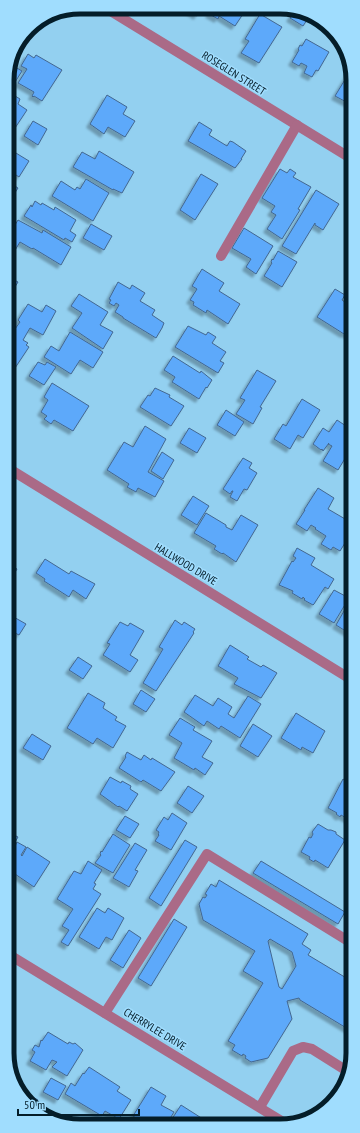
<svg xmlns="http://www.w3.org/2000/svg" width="360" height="1133" font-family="'PT Sans Narrow',sans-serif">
	<defs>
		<filter id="shadow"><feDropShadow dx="-3.5" dy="3.5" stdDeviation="1" flood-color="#0004"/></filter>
	</defs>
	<rect width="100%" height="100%" fill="#93d0f0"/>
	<g fill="#5da9fa" stroke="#436790" fill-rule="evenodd" filter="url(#shadow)">
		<polygon points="185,8 202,8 197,16"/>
		<polygon points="213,8 247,8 235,26 219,16 218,19 209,14"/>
		<polygon points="296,9 309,17 303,26 290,18"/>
		<polygon points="260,14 282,27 259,63 241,53 249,41 245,39"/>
		<polygon points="306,39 329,52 318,71 316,70 312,77 304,73 307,66 301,63 299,66 292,62 299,50 298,49 300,45 302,46"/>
		<polygon points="28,54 34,58 36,55 62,70 42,101 34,96 33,97 32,96 34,92 18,83 27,69 21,66"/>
		<polygon points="10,64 22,71 12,87 7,83 7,75"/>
		<polygon points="352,68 352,105 335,96"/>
		<polygon points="7,91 20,99 18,104 27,110 15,128 7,123"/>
		<polygon points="107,95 127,107 123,114 135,121 125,137 108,127 104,134 90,124"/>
		<polygon points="33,121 47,129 38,145 24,136"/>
		<polygon points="199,122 212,130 209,135 227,146 230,141 233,142 246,151 241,159 242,159 235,168 188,141"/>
		<polygon points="7,131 13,135 8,144 13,148 11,150 29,161 19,177 7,169"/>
		<polygon points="99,151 134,172 122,193 113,189 113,190 73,167 82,152 95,159"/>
		<polygon points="280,169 287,173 290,169 296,173 293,177 311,187 298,209 300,210 282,239 267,229 276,215 271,212 275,206 262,198"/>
		<polygon points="201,174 218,184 195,220 180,210"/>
		<polygon points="86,179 109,193 93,221 52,196 61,181 75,190 77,187 80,189"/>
		<polygon points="7,181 18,188 7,205"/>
		<polygon points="316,190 339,204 323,230 315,225 315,223 296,254 282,246"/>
		<polygon points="35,201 41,205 42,203 54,210 55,207 76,220 70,231 76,235 72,242 65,238 64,240 24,216 31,205 32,207"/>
		<polygon points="18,220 42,233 43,230 71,247 61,265 33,248 32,249 20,242 9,260 7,259 7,238"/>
		<polygon points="91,224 112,236 104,250 83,238"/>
		<polygon points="244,228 273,246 256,274 246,267 251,259 232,248"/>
		<polygon points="278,251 297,262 282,287 264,276 272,263 271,262 272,259 273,260"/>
		<polygon points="202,269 224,283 219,291 240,304 228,324 207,310 206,313 193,305 194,302 190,300 197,289 192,286"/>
		<polygon points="7,276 18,282 13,290 7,287"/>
		<polygon points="118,282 130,289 132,285 145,293 140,301 155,310 152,315 164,323 162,328 156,338 123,318 123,317 115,312 119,305 116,303 114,306 109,303 111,300 109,299"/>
		<polygon points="335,289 345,295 342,300 352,307 352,337 345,333 344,334 317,317"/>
		<polygon points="79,294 108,312 100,325 113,332 103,349 72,328 82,313 71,306"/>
		<polygon points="28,304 42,312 46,305 56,311 43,335 30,328 23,340 28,343 26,345 29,347 15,368 14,367 8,375 7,330 14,334 15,329 20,322 18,320"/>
		<polygon points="188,326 206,335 208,332 216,337 212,343 226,352 220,361 224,363 218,373 175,347"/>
		<polygon points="70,332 103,352 93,368 80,360 71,374 44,357 51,346 59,351"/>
		<polygon points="173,356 200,373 201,371 212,380 207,388 206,387 199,399 172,382 175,377 164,370"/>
		<polygon points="38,362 45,365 47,362 56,367 44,385 29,376"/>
		<polygon points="257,370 276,381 260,407 262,408 253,424 236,414 245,400 240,398"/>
		<polygon points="52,383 89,406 73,431 54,420 51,424 44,419 47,416 41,412 48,400 44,397"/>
		<polygon points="155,388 170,395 169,397 184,406 171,426 140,407 148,395 150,396"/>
		<polygon points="302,399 320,410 303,438 298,435 290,449 274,439 283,424 286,426"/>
		<polygon points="226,410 244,422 235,436 217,425"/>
		<polygon points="337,420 352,430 352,447 338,470 323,461 332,446 328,444 329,443 323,451 322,449 321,450 313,444 323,428 329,432"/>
		<polygon points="145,426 166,439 148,472 164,481 155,497 138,488 136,492 127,487 129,484 107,470 124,442 133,447"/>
		<polygon points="189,428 206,438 197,453 180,443"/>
		<polygon points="162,452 174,460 163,479 151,471"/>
		<polygon points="243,458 252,463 249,468 257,473 247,490 244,489 237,501 230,497 233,491 232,491 230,494 223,489"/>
		<polygon points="318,488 334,498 328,509 352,523 346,533 350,535 340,551 333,547 331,550 321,544 326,536 315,529 316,528 311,525 307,531 296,524 305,510 304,510"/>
		<polygon points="193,496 209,506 197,525 181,515"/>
		<polygon points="206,513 226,525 226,527 232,530 241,515 258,525 236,562 223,553 222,554 214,549 216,546 194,533"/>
		<polygon points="297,548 315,558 311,565 334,579 328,589 325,587 314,604 313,605 304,600 305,599 303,597 302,599 292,593 293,591 279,585 292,561 293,562 296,558 293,556"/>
		<polygon points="45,559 69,574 71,571 95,584 86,599 73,590 69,597 44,581 45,579 36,573"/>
		<polygon points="8,563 17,569 10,581 9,580 8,581"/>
		<polygon points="334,590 349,598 334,623 319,614"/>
		<polygon points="352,597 352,635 336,625"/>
		<polygon points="12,616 26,624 19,635 15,633 8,644 8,623"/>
		<polygon points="175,620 182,625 184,622 195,629 193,632 194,633 156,691 143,683 163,649 159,647"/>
		<polygon points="120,622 128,626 130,623 144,631 130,655 138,660 130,672 103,655 110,644 107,643"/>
		<polygon points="230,645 249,657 247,659 261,667 263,665 277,673 261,698 234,684 238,678 218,666"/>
		<polygon points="78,657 92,666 83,679 69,670"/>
		<polygon points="141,690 155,699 146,712 133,704"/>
		<polygon points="88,693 105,703 103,708 117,717 115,720 126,726 113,748 97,738 93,744 67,728"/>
		<polygon points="195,695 213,706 218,698 232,707 228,714 234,718 248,696 261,704 240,738 221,726 219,729 207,721 204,726 184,712"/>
		<polygon points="296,713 325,731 313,753 302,747 301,750 281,738"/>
		<polygon points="180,718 195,727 193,730 212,741 202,757 213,763 205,775 195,768 194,770 174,758 182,743 169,735"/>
		<polygon points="253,724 272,736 258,757 240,746"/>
		<polygon points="32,734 51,746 43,760 23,748"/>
		<polygon points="127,752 141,760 144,755 151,760 152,758 175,772 161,791 143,780 141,782 119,768 126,757 125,756"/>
		<polygon points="110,777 121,783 122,781 131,786 130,789 138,794 127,811 119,806 118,807 100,794"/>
		<polygon points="343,779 353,785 353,822 341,815 340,817 336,814 337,813 328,808"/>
		<polygon points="188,786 204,796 192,813 177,803"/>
		<polygon points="172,813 187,823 171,850 155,841 159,835 158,834 159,832 156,830 164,817 168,820"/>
		<polygon points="125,816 139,824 130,838 116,830"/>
		<polygon points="318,824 328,830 331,830 336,832 336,834 345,840 328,868 315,860 314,862 309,859 310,857 301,852 309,837 311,838 313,834 312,832"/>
		<polygon points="10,833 18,837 11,849 13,850 17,842 26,847 21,855 22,856 27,847 50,862 34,887 15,874 14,876 8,872 8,836"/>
		<polygon points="113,834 130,845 113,873 95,863 101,855 100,854 101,851 102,852"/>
		<polygon points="185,840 197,847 161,906 149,898"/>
		<polygon points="135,843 147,850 135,870 138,871 129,887 113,878"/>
		<polygon points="88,861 102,870 94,883 96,884 93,889 101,894 68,946 61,942 69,930 62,926 73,909 57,899 74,871 81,874"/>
		<polygon points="261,861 345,912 338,924 253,873"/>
		<path d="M219 880 308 934 302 944 311 950 308 955 353 982V1032L300 1000 299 998 287 1001 292 1019 268 1058 251 1062 245 1058 246 1056 243 1054 242 1056 232 1050 235 1045 228 1041 263 983 243 971 255 951 203 920 199 904 203 897 205 898 207 895 205 894 211 884 216 887ZM270 939 292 952 296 966 282 989 279 987 268 941Z"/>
		<polygon points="97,908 105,913 108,908 124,918 112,940 106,937 99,949 79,937"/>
		<polygon points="174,919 187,927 151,986 138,978"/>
		<polygon points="129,930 141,938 123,968 110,960"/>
		<polygon points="48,1032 68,1044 69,1042 73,1044 75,1043 83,1050 67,1076 52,1067 57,1062 52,1060 46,1070 30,1061 35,1052 32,1050 35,1045 39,1047 41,1040 42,1041"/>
		<polygon points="89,1067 120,1087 117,1091 131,1100 119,1119 105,1111 102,1116 65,1094 71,1083 75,1086 83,1073 84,1074"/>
		<polygon points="51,1078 66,1086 58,1100 43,1092"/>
		<polygon points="151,1087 166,1096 161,1105 174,1112 166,1125 147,1125 133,1116"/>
		<polygon points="21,1091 22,1091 38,1100 33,1107 28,1104"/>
		<polygon points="181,1105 203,1119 199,1125 168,1125"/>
	</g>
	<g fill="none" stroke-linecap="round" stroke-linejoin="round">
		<g stroke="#aa6a87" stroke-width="10">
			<polyline points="104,7 352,159"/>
			<polyline points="221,256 297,125"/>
			<polyline points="8,468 352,680"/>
			<polyline points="8,954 288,1125"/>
			<polyline points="105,1013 207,854 353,944"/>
			<polyline points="260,1107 293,1051 303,1047 312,1049 347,1071"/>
		</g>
	</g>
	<g text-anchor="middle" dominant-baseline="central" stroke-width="3" stroke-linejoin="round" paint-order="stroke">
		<g font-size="11" fill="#041d29" stroke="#a0ddfe">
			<text transform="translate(234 73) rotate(32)">ROSEGLEN STREET</text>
			<text transform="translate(186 564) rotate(31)">HALLWOOD DRIVE</text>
			<text transform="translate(155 1029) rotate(31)">CHERRYLEE DRIVE</text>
		</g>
	</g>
	<path d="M0 0H360V1133H0ZM80 14H280A66 66 0 0 1 346 80V1053A66 66 0 0 1 280 1119H80A66 66 0 0 1 14 1053V80A66 66 0 0 1 80 14Z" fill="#a0ddfe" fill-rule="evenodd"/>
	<path fill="none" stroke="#041d29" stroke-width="5" d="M80 14H280A66 66 0 0 1 346 80V1053A66 66 0 0 1 280 1119H80A66 66 0 0 1 14 1053V80A66 66 0 0 1 80 14Z"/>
	<path d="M18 1109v6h121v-6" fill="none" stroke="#041d29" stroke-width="2"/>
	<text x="24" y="1109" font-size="12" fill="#041d29" stroke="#a0ddfe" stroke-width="3" paint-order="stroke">50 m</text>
</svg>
